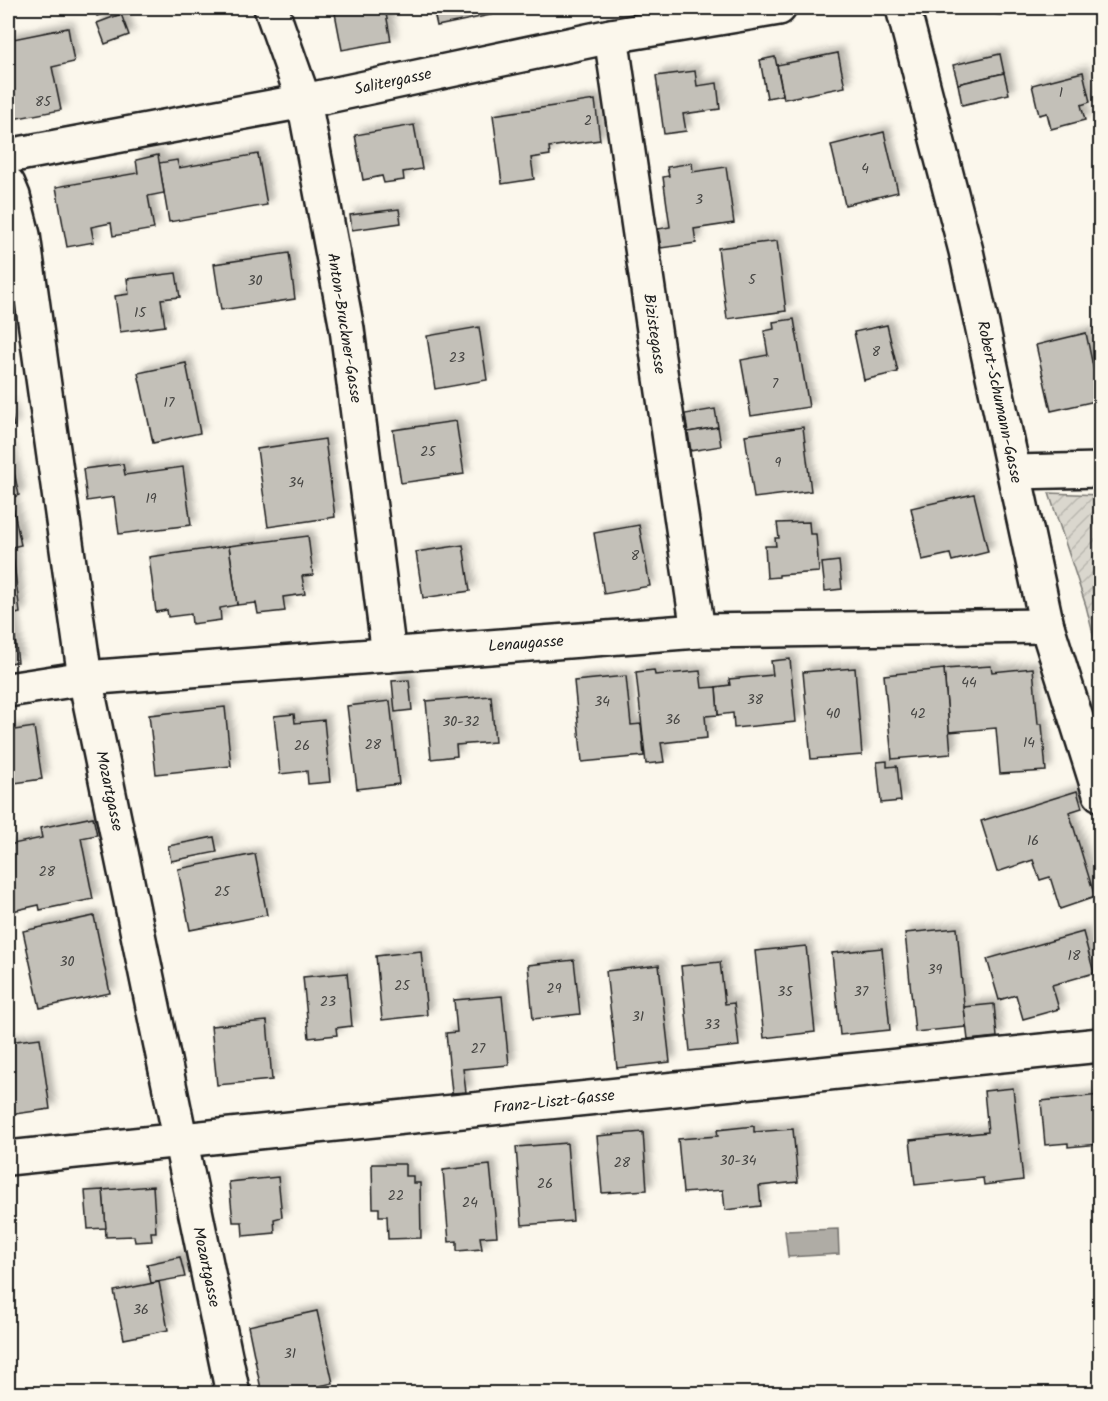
<svg xmlns="http://www.w3.org/2000/svg" width="1108" height="1401" font-family="Kalam,sans-serif">
	<defs>
		<pattern id="garden-furrows" width="10" height="10" patternUnits="userSpaceOnUse" patternTransform="scale(1.5)"><rect width="10" height="10" fill="#dad7ce"/><path d="M-1 1l2-2M0 10L10 0M9 11l2-2" fill="none" stroke="#bab8b0"/></pattern>
		<filter id="shadow"><feDropShadow dx="5.5" dy="-5.5" stdDeviation="3" flood-color="#0004"/></filter>
	</defs>
	<rect width="100%" height="100%" fill="#fbf7ec"/>
	<filter id="ink" filterUnits="userSpaceOnUse"><feTurbulence type="fractalNoise" baseFrequency=".0167" numOctaves="2"/><feDisplacementMap in="SourceGraphic" scale="12" xChannelSelector="R" yChannelSelector="G"/><feConvolveMatrix kernelMatrix="1 2 1 2 8 2 1 2 1" color-interpolation-filters="sRGB"/></filter>
	<g filter="url(#ink)">
		<polygon fill="url(#garden-furrows)" stroke="#7b7a75" stroke-width="1.5" points="1049,493 1100,495 1100,662 1086,606"/>
		<polygon fill="#afaca5" stroke="#74726e" stroke-width="1.5" points="838,1229 839,1254 788,1257 785,1231"/>
		<g fill="#c3c0b8" stroke="#1c1c1c" stroke-width="1.5" filter="url(#shadow)">
			<polygon points="94,8 111,8 112,11 97,16"/>
			<polygon points="334,8 385,8 391,41 342,50"/>
			<polygon points="433,8 504,8 505,12 437,26"/>
			<polygon points="953,8 1000,8 1000,15 953,9"/>
			<polygon points="121,14 129,35 105,44 97,23"/>
			<polygon points="68,28 74,62 52,67 61,110 13,119 8,94 8,67 11,66 8,40"/>
			<polygon points="838,53 845,87 784,99 777,65"/>
			<polygon points="1000,54 1004,73 958,84 953,65"/>
			<polygon points="775,57 783,95 767,98 760,60"/>
			<polygon points="695,71 697,86 717,83 720,109 683,114 686,131 664,134 656,76"/>
			<polygon points="1083,72 1090,102 1081,105 1085,120 1051,129 1047,113 1039,115 1032,85"/>
			<polygon points="1004,73 1009,94 962,105 958,84"/>
			<polygon points="595,100 600,140 549,147 550,155 531,158 534,179 502,184 493,115"/>
			<polygon points="414,125 422,169 403,172 404,180 384,183 382,176 363,180 355,135"/>
			<polygon points="884,132 898,192 845,205 831,145"/>
			<polygon points="258,154 267,205 169,222 159,163 177,160 179,168"/>
			<polygon points="158,155 164,193 148,196 154,229 113,236 111,223 91,227 94,242 67,247 56,187 138,173 136,160"/>
			<polygon points="692,163 693,172 726,167 734,223 694,229 696,243 661,248 658,229 670,227 663,177 669,176 667,167"/>
			<polygon points="399,209 401,223 352,230 350,215"/>
			<polygon points="777,241 786,311 727,319 718,248"/>
			<polygon points="289,253 295,299 221,310 214,264"/>
			<polygon points="176,273 180,297 161,299 165,326 120,332 115,296 129,294 127,279"/>
			<polygon points="794,319 809,407 751,416 741,360 768,355 764,331 774,329 773,322"/>
			<polygon points="887,325 898,372 864,380 854,332"/>
			<polygon points="479,327 487,380 435,389 427,336"/>
			<polygon points="1086,333 1100,400 1051,411 1036,345"/>
			<polygon points="186,363 200,433 153,443 138,373"/>
			<polygon points="8,402 14,426 8,428"/>
			<polygon points="715,409 718,427 688,432 685,414"/>
			<polygon points="456,421 464,474 401,483 393,430"/>
			<polygon points="718,427 721,446 691,451 688,432"/>
			<polygon points="803,427 811,491 754,498 745,435"/>
			<polygon points="325,439 335,517 268,527 257,449"/>
			<polygon points="8,445 19,495 11,498 21,545 12,547 20,613 12,615 18,662 8,663"/>
			<polygon points="123,464 125,475 183,467 191,525 119,534 114,497 87,501 83,469"/>
			<polygon points="974,494 988,552 952,561 950,554 922,560 911,508"/>
			<polygon points="809,522 810,534 816,534 819,572 779,575 779,577 767,578 765,546 776,546 775,538 779,538 777,523"/>
			<polygon points="639,525 650,586 604,594 594,533"/>
			<polygon points="308,536 313,575 302,576 305,594 283,597 285,611 258,614 256,603 237,605 229,546"/>
			<polygon points="463,545 470,591 423,598 416,552"/>
			<polygon points="229,546 237,605 220,608 221,620 192,624 191,614 168,617 167,610 156,612 149,557"/>
			<polygon points="839,561 842,589 825,591 822,563"/>
			<polygon points="1100,581 1100,633 1097,633 1093,582"/>
			<polygon points="790,659 796,722 734,728 733,713 718,715 716,687 730,685 729,679 773,675 771,661"/>
			<polygon points="991,666 992,672 1033,668 1038,724 1042,724 1046,771 1000,774 996,728 949,732 944,669"/>
			<polygon points="855,668 862,755 811,759 803,672"/>
			<polygon points="944,669 951,754 892,759 884,675"/>
			<polygon points="654,670 655,675 700,671 702,688 716,687 718,715 705,716 707,738 661,743 664,762 646,764 636,672"/>
			<polygon points="626,676 631,725 641,724 644,756 582,762 574,681"/>
			<polygon points="409,680 412,710 395,712 392,681"/>
			<polygon points="491,696 495,742 456,745 457,756 431,759 426,701"/>
			<polygon points="390,701 399,784 357,789 347,706"/>
			<polygon points="225,707 231,766 156,774 149,715"/>
			<polygon points="294,714 295,723 324,720 330,782 308,784 307,771 280,774 274,716"/>
			<polygon points="34,727 42,779 8,784 8,731"/>
			<polygon points="887,761 887,767 897,766 901,801 881,803 877,762"/>
			<polygon points="1077,791 1082,808 1069,812 1095,897 1060,909 1050,877 1040,880 1033,860 997,872 981,821"/>
			<polygon points="93,817 97,835 81,838 93,899 40,910 39,905 8,912 8,845 42,838 40,828"/>
			<polygon points="214,837 217,852 171,861 168,846"/>
			<polygon points="255,854 267,915 190,930 178,869"/>
			<polygon points="94,916 110,993 40,1008 23,931"/>
			<polygon points="957,928 966,1027 915,1032 905,933"/>
			<polygon points="1083,932 1094,973 1052,985 1059,1009 1023,1019 1016,995 999,1000 987,959"/>
			<polygon points="806,946 815,1032 764,1038 755,951"/>
			<polygon points="882,948 890,1030 840,1035 832,953"/>
			<polygon points="421,951 427,1015 382,1020 376,956"/>
			<polygon points="574,960 580,1014 533,1019 528,965"/>
			<polygon points="720,962 725,1004 734,1003 739,1046 690,1051 681,966"/>
			<polygon points="659,965 670,1062 617,1068 606,971"/>
			<polygon points="347,973 352,1026 336,1028 337,1035 309,1038 303,977"/>
			<polygon points="502,996 509,1065 463,1069 466,1092 452,1093 446,1033 457,1032 454,1000"/>
			<polygon points="994,1004 997,1037 968,1040 964,1007"/>
			<polygon points="267,1021 272,1080 217,1085 211,1026"/>
			<polygon points="40,1038 50,1109 8,1115 8,1042"/>
			<polygon points="1013,1088 1023,1180 984,1185 983,1178 915,1185 910,1140 988,1132 984,1091"/>
			<polygon points="1100,1095 1100,1144 1068,1147 1068,1143 1045,1145 1041,1101"/>
			<polygon points="754,1126 754,1132 793,1129 798,1182 759,1186 761,1206 725,1210 723,1190 683,1193 678,1139 718,1136 717,1130"/>
			<polygon points="643,1132 647,1190 602,1193 597,1136"/>
			<polygon points="567,1143 573,1221 522,1225 516,1147"/>
			<polygon points="372,1164 405,1164 405,1176 413,1176 413,1183 420,1183 421,1238 388,1239 387,1216 379,1216 379,1208 373,1208"/>
			<polygon points="490,1165 497,1236 480,1237 482,1249 457,1251 457,1241 449,1242 443,1170"/>
			<polygon points="278,1177 282,1217 274,1219 275,1233 243,1236 242,1222 233,1222 229,1182"/>
			<polygon points="153,1186 156,1232 151,1232 152,1241 135,1242 134,1236 106,1237 103,1190"/>
			<polygon points="103,1190 106,1228 88,1229 85,1191"/>
			<polygon points="180,1257 185,1277 151,1283 147,1264"/>
			<polygon points="159,1282 168,1330 124,1339 114,1291"/>
			<polygon points="317,1311 333,1383 284,1394 262,1394 248,1326"/>
		</g>
		<g fill="none" stroke-linecap="round" stroke-linejoin="round">
			<defs>
				<g id="minor">
					<polyline points="271,8 304,101 347,329 389,655"/>
					<polyline points="903,8 966,251 1047,626 1100,794"/>
					<polyline points="611,36 698,631"/>
					<polyline points="8,156 304,101 611,36 779,8"/>
					<polyline points="8,184 13,196 23,235 85,678 233,1394"/>
					<polyline points="1015,472 1100,470"/>
					<polyline points="8,690 85,678 698,631 1047,626"/>
					<polyline points="8,1158 1100,1045"/>
				</g>
			</defs>
			<use href="#minor" stroke="#1c1c1c" stroke-width="38"/>
			<use href="#minor" stroke="#fbf7ec" stroke-width="33"/>
		</g>
	</g>
	<g text-anchor="middle" dominant-baseline="central" stroke-width="4.5" stroke-linejoin="round" paint-order="stroke">
		<g font-size="14" fill="#464543">
			<text x="1061" y="93">1</text>
			<text x="43" y="102">85</text>
			<text x="588" y="121">2</text>
			<text x="865" y="169">4</text>
			<text x="699" y="200">3</text>
			<text x="752" y="280">5</text>
			<text x="255" y="281">30</text>
			<text x="140" y="313">15</text>
			<text x="876" y="352">8</text>
			<text x="457" y="358">23</text>
			<text x="775" y="384">7</text>
			<text x="169" y="403">17</text>
			<text x="428" y="452">25</text>
			<text x="778" y="463">9</text>
			<text x="296" y="483">34</text>
			<text x="151" y="499">19</text>
			<text x="635" y="556">8</text>
			<text x="969" y="683">44</text>
			<text x="755" y="700">38</text>
			<text x="602" y="702">34</text>
			<text x="833" y="714">40</text>
			<text x="918" y="714">42</text>
			<text x="673" y="720">36</text>
			<text x="461" y="722">30-32</text>
			<text x="1029" y="743">14</text>
			<text x="373" y="745">28</text>
			<text x="302" y="746">26</text>
			<text x="1033" y="841">16</text>
			<text x="47" y="872">28</text>
			<text x="222" y="892">25</text>
			<text x="1074" y="956">18</text>
			<text x="67" y="962">30</text>
			<text x="935" y="970">39</text>
			<text x="402" y="986">25</text>
			<text x="554" y="989">29</text>
			<text x="785" y="992">35</text>
			<text x="861" y="992">37</text>
			<text x="328" y="1002">23</text>
			<text x="638" y="1017">31</text>
			<text x="712" y="1025">33</text>
			<text x="478" y="1049">27</text>
			<text x="738" y="1161">30-34</text>
			<text x="622" y="1163">28</text>
			<text x="545" y="1184">26</text>
			<text x="396" y="1196">22</text>
			<text x="470" y="1203">24</text>
			<text x="141" y="1310">36</text>
			<text x="290" y="1354">31</text>
		</g>
		<g font-size="16" fill="#1c1c1c" stroke="#fbf7ec">
			<text transform="translate(393 82) rotate(-12)">Salitergasse</text>
			<text transform="translate(344 328) rotate(81)">Anton-Bruckner-Gasse</text>
			<text transform="translate(654 334) rotate(82)">Bizistegasse</text>
			<text transform="translate(999 402) rotate(78)">Robert-Schumann-Gasse</text>
			<text transform="translate(526 644) rotate(-4)">Lenaugasse</text>
			<text transform="translate(109 791) rotate(78)">Mozartgasse</text>
			<text transform="translate(554 1102) rotate(-6)">Franz-Liszt-Gasse</text>
			<text transform="translate(206 1267) rotate(78)">Mozartgasse</text>
		</g>
	</g>
	<rect width="1108" height="1401" fill="none" stroke="#fbf7ec" stroke-width="30"/>
	<rect x="15" y="15" width="1078" height="1371" fill="none" stroke="#1c1c1c" stroke-width="2" filter="url(#ink)"/>
</svg>
